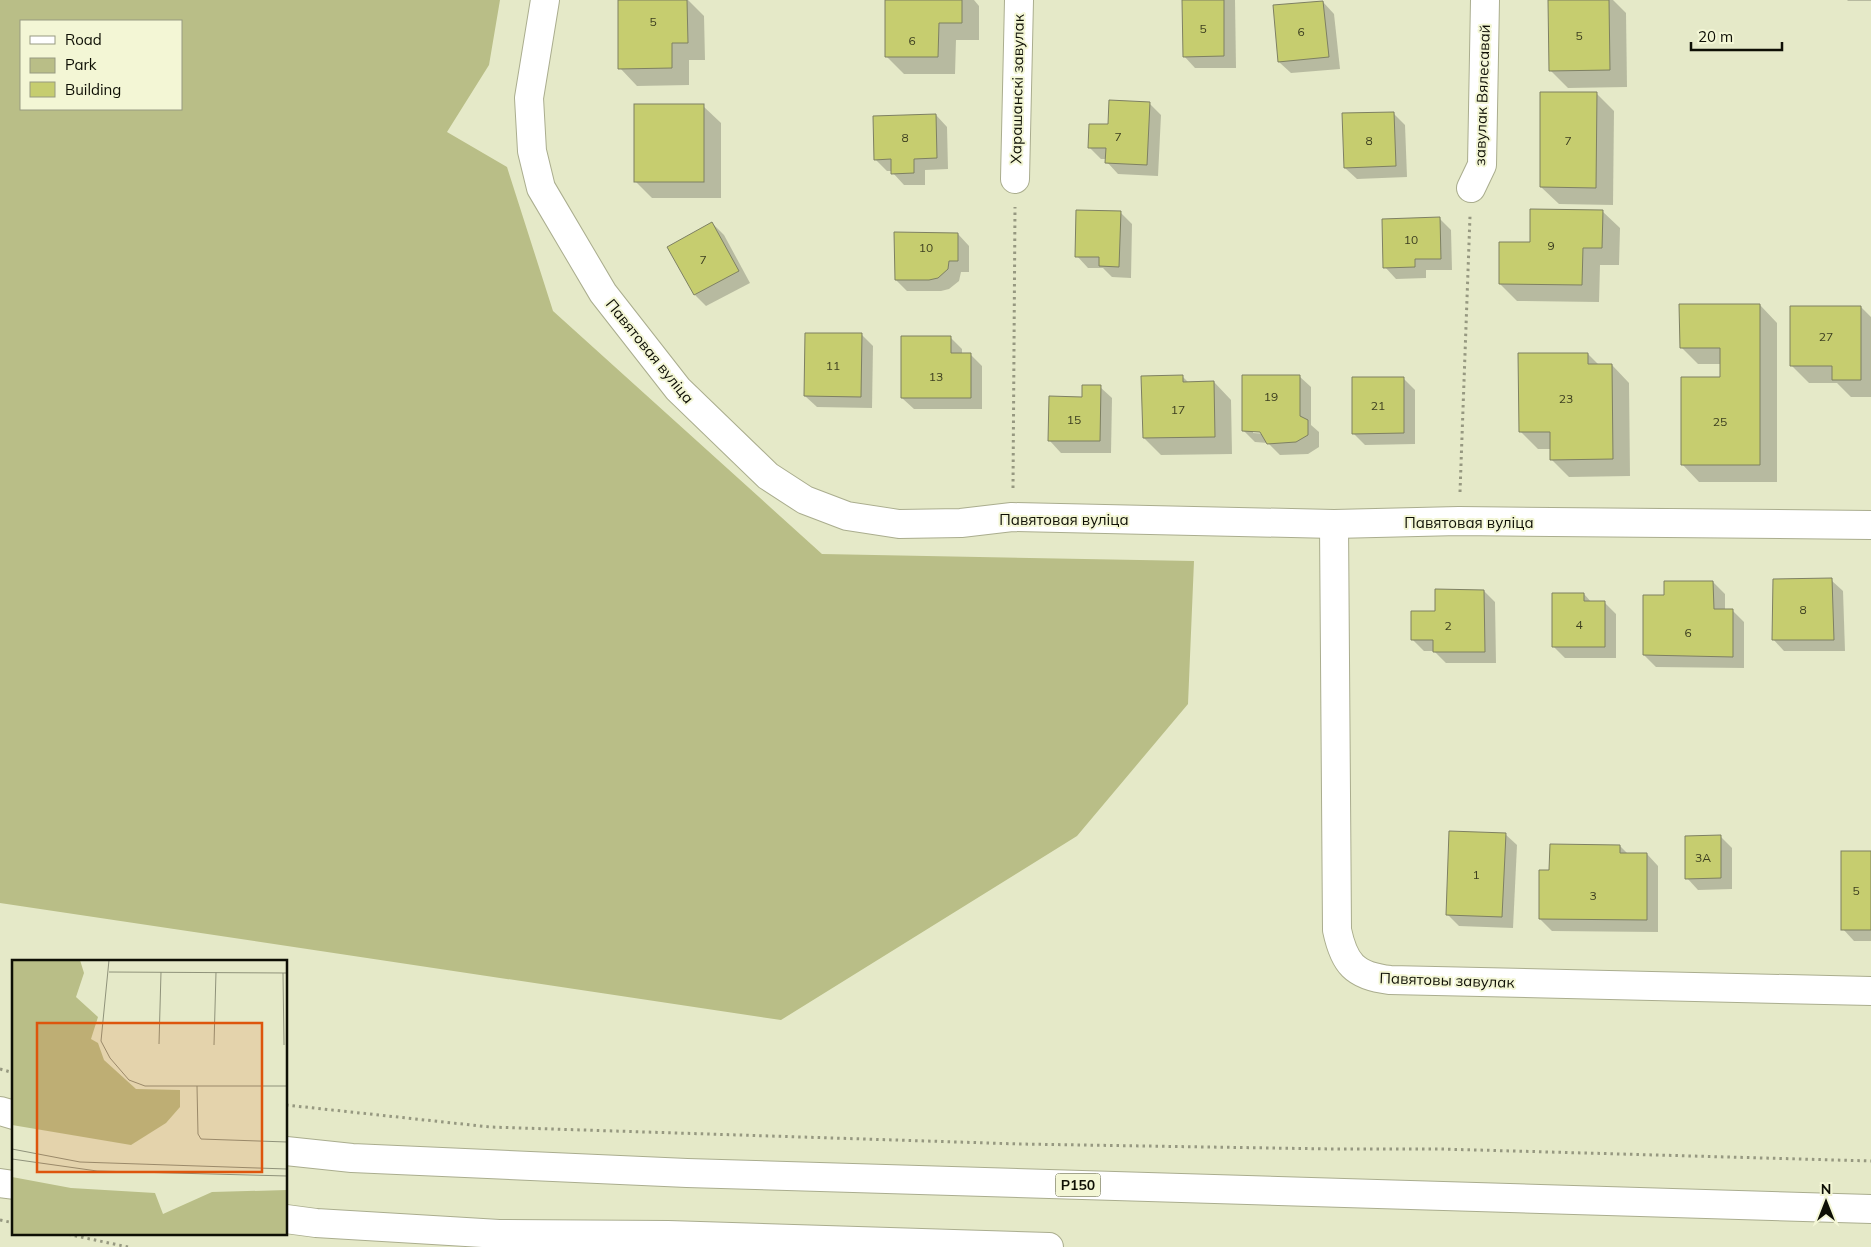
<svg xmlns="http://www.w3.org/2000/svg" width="1871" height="1247" font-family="Mulish,sans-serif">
	<rect width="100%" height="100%" fill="#e5e9c8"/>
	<path fill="#b9be87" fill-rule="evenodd" d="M0 0H500L489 65 447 132 507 167 553 311 822 554 1194 561 1188 704 1077 836 781 1020 0 903ZM21 21H181V109H21Z"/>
	<g fill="#0003" fill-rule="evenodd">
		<polygon points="619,0 688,0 704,16 705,60 689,60 689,85 637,86 620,68"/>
		<polygon points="887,0 974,0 979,6 979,40 956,40 955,74 904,74 886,56"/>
		<polygon points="1183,0 1235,0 1236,68 1195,68 1184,56"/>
		<polygon points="1550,0 1613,0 1626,13 1627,87 1568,88 1550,70"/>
		<polygon points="1847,0 1871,0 1871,1 1848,1"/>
		<polygon points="1323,2 1334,14 1340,69 1291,73 1279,62"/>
		<polygon points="1596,93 1614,111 1613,205 1559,204 1541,187"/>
		<polygon points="1149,103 1161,115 1158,176 1118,174 1107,162 1107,159 1101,159 1089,147 1109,126"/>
		<polygon points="703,106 721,123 721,198 652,198 635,181"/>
		<polygon points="1393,113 1405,125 1407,177 1357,179 1345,168"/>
		<polygon points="936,115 947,127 948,169 925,170 925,185 904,185 893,173 893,171 887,171 875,159"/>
		<polygon points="1602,211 1620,228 1619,265 1600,265 1599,302 1517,301 1500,284 1531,244"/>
		<polygon points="1120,212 1132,224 1131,278 1112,277 1103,268 1088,268 1077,256"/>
		<polygon points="1439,218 1451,230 1452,270 1426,270 1426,278 1396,279 1385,267"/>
		<polygon points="712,223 724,235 750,283 706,306 695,295"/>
		<polygon points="958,234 969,246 969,272 961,272 959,281 949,289 941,291 907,291 896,280"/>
		<polygon points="1760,305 1777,323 1777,482 1699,482 1682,464 1721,378 1721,364 1698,364 1681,347"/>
		<polygon points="1861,307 1871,317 1871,397 1851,397 1837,383 1809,383 1791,365"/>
		<polygon points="861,334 873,346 872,408 817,407 805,396"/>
		<polygon points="950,337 962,349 962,354 970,354 982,366 982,409 914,409 902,398"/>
		<polygon points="1588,354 1599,365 1612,365 1629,383 1630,476 1569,477 1551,459 1551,449 1538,449 1520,431"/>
		<polygon points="1182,376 1189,383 1214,382 1231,400 1232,454 1161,455 1144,438"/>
		<path d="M1299 376 1311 387V425L1319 432V447L1308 454 1280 455 1268 443 1255 442 1243 430ZM1253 430 1267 432V434L1253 433Z"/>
		<polygon points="1403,378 1415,390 1415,444 1365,445 1353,433"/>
		<polygon points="1100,387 1112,398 1111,453 1061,453 1050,441 1083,398"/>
		<polygon points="1831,580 1843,591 1845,651 1784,651 1773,639"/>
		<polygon points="1713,582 1725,594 1725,610 1732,610 1744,622 1744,668 1656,667 1644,655 1665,596"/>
		<polygon points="1484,591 1495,602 1496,663 1446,663 1434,651 1424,651 1413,640 1436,612"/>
		<polygon points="1584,594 1592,603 1605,603 1616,614 1616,658 1565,658 1554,647"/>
		<polygon points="1505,834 1517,845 1513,928 1459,926 1447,914"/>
		<polygon points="1720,836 1732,848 1732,889 1698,890 1687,878"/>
		<polygon points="1620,846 1628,854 1647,854 1658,866 1658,932 1552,931 1540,919 1551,872"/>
		<polygon points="1871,852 1871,941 1854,941 1843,929"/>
	</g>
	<g fill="#c6cd6f" stroke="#7e8063">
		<polygon points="618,0 687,0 688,43 672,43 672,68 618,69"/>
		<polygon points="885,0 962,0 962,23 939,23 938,57 885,57"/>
		<polygon points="1182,0 1224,0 1224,56 1183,57"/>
		<polygon points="1548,0 1609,0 1610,70 1549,71"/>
		<polygon points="1323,1 1329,57 1278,62 1273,5"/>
		<polygon points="1540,92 1597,92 1596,188 1540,187"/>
		<polygon points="1109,100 1150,102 1147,165 1105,163 1106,148 1088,148 1089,124 1108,124"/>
		<rect x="634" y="104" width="70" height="78"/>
		<polygon points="1394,112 1396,166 1344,168 1342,113"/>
		<polygon points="936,114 937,158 914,159 914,173 891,174 891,159 874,160 873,116"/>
		<polygon points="1530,209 1603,210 1602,248 1583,248 1582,285 1499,284 1499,242 1530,242"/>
		<polygon points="1076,210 1121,211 1119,267 1099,266 1099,257 1075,257"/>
		<polygon points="1440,217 1441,259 1415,259 1415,267 1383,268 1382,219"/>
		<polygon points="712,222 739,271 694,295 667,247"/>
		<polygon points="894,232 958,233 958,261 949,261 948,269 938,278 929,280 895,280"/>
		<polygon points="1679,304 1760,304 1760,465 1681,465 1681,377 1720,377 1720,348 1680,348"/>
		<polygon points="1790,306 1861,306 1861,380 1832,380 1832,366 1790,366"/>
		<polygon points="805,333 862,333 861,397 804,396"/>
		<polygon points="901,336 951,336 951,353 971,353 971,398 901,398"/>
		<polygon points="1518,353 1588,353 1588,364 1612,364 1613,459 1550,460 1550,432 1519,432"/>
		<polygon points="1183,375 1183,382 1214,381 1215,437 1143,438 1141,376"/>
		<polygon points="1242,375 1300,375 1300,416 1308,420 1308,435 1296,442 1267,444 1260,432 1242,431"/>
		<polygon points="1352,377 1404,377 1404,433 1352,434"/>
		<polygon points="1082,385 1101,385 1100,441 1048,441 1049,396 1082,397"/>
		<polygon points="1832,578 1834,640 1772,640 1773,579"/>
		<polygon points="1664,581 1713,581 1714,609 1733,609 1733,657 1643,655 1643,595 1664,595"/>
		<polygon points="1435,589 1484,590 1485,652 1433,652 1433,640 1411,640 1411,611 1435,611"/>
		<polygon points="1552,593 1584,593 1584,601 1605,601 1605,647 1552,647"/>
		<polygon points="1449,831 1506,833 1502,917 1446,915"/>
		<polygon points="1721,835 1721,878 1685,879 1685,836"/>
		<polygon points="1550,844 1620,845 1620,853 1647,853 1647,920 1539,919 1539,870 1549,870"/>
		<rect x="1841" y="851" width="30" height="79"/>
	</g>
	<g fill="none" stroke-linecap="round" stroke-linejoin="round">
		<defs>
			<g id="minor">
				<polyline points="545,0 529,98 532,151 541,188 603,293 678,389 768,476 805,500 847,516 899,524 961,523 1012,517 1334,524 1459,521 1871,525"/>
				<polyline points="1015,179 1019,0"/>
				<polyline points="1471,188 1482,165 1485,0"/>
				<path d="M1334 524 1337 930C1344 963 1354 976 1390 980L1871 991"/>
			</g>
			<g id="primary">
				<polyline points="0,1111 14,1115"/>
				<polyline points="286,1151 352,1158 687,1173 1871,1209"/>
				<polyline points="0,1183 14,1185"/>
				<polyline points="286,1219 316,1223 499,1234 668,1235 1049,1247"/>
			</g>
		</defs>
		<use href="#minor" stroke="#aaad8e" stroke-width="30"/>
		<use href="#primary" stroke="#aaad8e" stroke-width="30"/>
		<g stroke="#969880" stroke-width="3" stroke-dasharray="2.5 4" stroke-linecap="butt">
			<polyline points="1013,488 1015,207"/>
			<polyline points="1460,492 1470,216"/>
			<polyline points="0,1069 14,1073"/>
			<polyline points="286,1105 490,1127 1019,1144 1333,1149 1441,1149 1871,1161"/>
			<polyline points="0,1220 14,1223"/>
			<polyline points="62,1233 128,1247"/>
		</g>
		<use href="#minor" stroke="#fff" stroke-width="28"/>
		<use href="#primary" stroke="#fff" stroke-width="28"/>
	</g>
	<g text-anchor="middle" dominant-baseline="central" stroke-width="4" stroke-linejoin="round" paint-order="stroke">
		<g font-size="12" fill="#3c3e20">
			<text x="653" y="21">5</text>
			<text x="1203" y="28">5</text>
			<text x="1301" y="31">6</text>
			<text x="1579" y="35">5</text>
			<text x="912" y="40">6</text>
			<text x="1118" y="136">7</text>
			<text x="905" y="137">8</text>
			<text x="1369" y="140">8</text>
			<text x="1568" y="140">7</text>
			<text x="1411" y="239">10</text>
			<text x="1551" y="245">9</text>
			<text x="926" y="247">10</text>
			<text x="703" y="259">7</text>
			<text x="1826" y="336">27</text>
			<text x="833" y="365">11</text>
			<text x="936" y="376">13</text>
			<text x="1271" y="396">19</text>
			<text x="1566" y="398">23</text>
			<text x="1378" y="405">21</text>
			<text x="1178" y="409">17</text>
			<text x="1074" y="419">15</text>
			<text x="1720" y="421">25</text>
			<text x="1803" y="609">8</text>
			<text x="1579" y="624">4</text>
			<text x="1448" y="625">2</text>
			<text x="1688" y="632">6</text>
			<text x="1703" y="857">3А</text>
			<text x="1476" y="874">1</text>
			<text x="1856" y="890">5</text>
			<text x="1593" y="895">3</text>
		</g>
		<rect fill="#f3f6d5" stroke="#535443" stroke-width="1" x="1055.5" y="1173.5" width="45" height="23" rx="4"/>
		<g font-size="14" font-weight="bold" fill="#0e0f05">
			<text x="1078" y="1185">Р150</text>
		</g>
		<g font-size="15" fill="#0e0f05" stroke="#f3f6d5">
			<text transform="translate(1017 89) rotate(-89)">Харашанскі завулак</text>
			<text transform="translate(1482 95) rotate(-88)">завулак Вялесавай</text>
			<text transform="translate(650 351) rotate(51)">Павятовая вуліца</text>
			<text x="1064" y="519">Павятовая вуліца</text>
			<text x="1469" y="522">Павятовая вуліца</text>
			<text transform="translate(1447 980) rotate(2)">Павятовы завулак</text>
		</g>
	</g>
	<g transform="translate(12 960)">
		<rect width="275" height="275" fill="#e5e9c8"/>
		<path d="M0 0H68L72 13 64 37 86 57 79 79 86 83 92 100 124 129 168 130V147L154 163 119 185 0 165ZM0 217 59 228 143 233 151 254 200 232 275 230V275H0Z" fill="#b9be87"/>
		<path fill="none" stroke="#8f927a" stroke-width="1" d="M97 0 89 81 98 98 117 120 133 126H275M97 12 275 13M271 13 272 85M147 84 149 12M202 85 204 12M185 126 186 174 189 179 275 182M0 189 68 202 275 209M0 199 85 211 275 216"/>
		<path fill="#dd550c" fill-opacity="0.15" stroke="#dd550c" stroke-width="2.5" d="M25 63H250V212H25Z"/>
		<rect width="275" height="275" fill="none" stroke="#0e0f05" stroke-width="2.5"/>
	</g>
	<rect x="20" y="20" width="162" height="90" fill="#f3f6d5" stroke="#979a82"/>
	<rect x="30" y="36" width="25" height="8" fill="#ffffff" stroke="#979a82"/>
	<text x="65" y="45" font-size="15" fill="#0e0f05">Road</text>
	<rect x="30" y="58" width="25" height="15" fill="#b9be87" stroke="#979a82"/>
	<text x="65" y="70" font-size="15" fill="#0e0f05">Park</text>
	<rect x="30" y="82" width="25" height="15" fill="#c6cd6f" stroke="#979a82"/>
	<text x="65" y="95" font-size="15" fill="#0e0f05">Building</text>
	<g transform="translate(1826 1202)" stroke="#f3f6d5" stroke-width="4" paint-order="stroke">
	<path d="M0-4L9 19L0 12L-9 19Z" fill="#0e0f05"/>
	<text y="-8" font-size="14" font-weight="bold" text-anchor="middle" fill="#0e0f05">N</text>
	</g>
	<path d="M1691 42v8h91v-8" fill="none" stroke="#0e0f05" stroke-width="2.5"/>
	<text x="1698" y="42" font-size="15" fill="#0e0f05" stroke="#f3f6d5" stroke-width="4" paint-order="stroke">20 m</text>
</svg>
